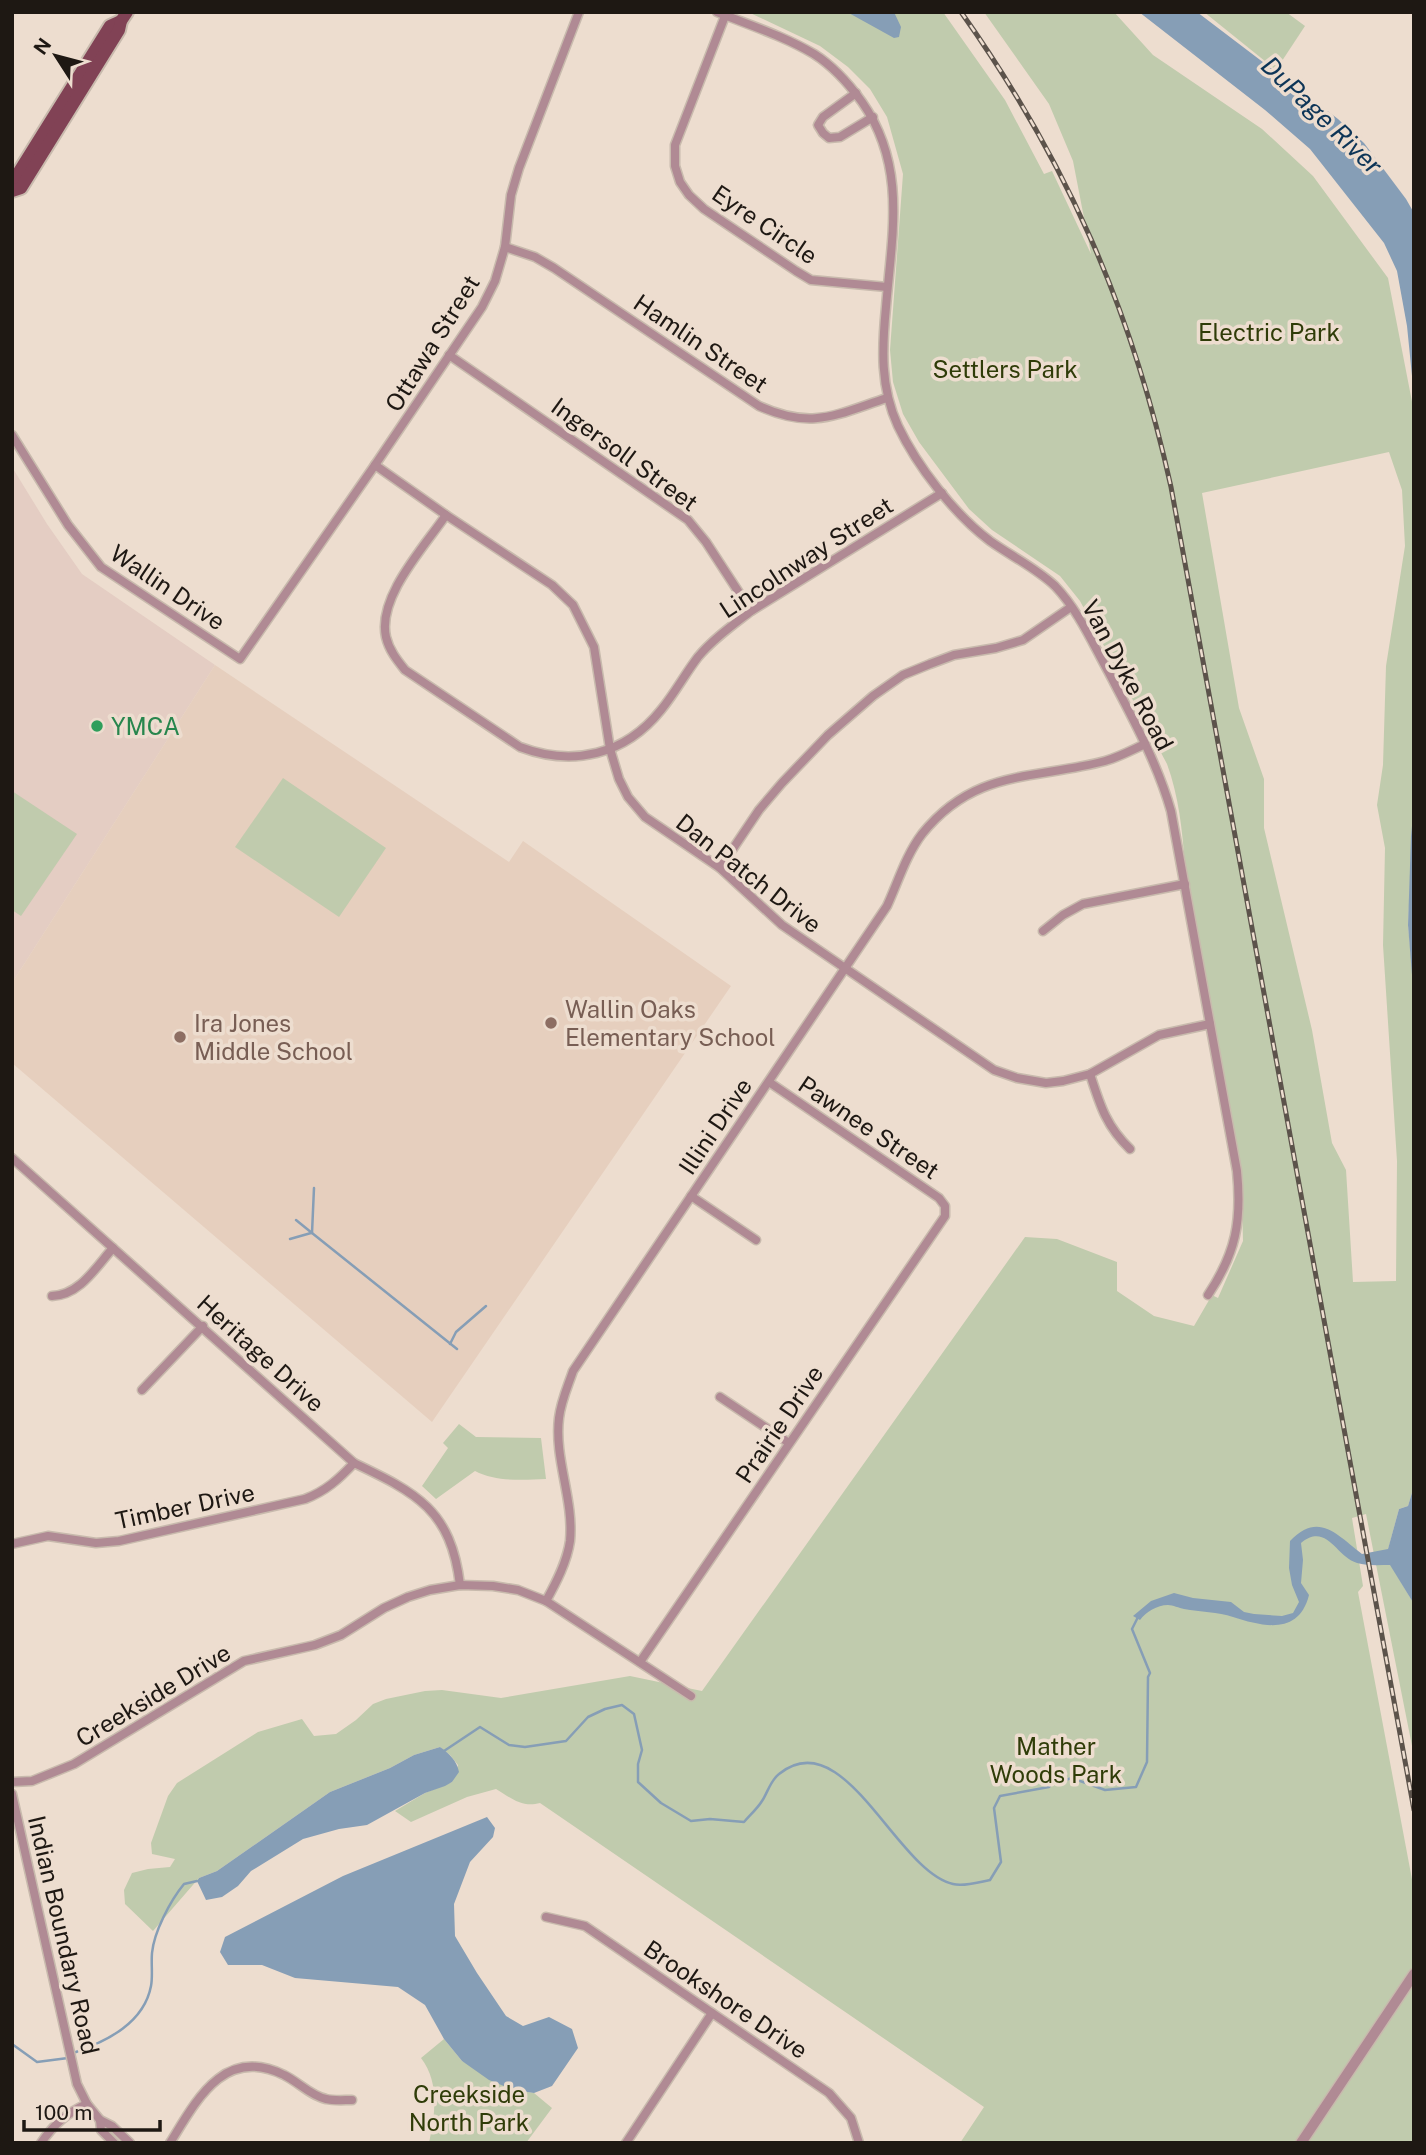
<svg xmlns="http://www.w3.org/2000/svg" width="1426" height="2155" font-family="'Public Sans',sans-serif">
	<rect width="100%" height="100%" fill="#edddcf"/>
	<polygon fill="#e4cdc3" points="12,467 47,524 82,574 215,665 12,983"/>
	<polygon fill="#e6cfbe" points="215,665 509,862 523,841 731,986 432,1422 12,1063 12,983"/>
	<g fill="#c0cbad" fill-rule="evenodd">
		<path d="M748 12H943L1005 100 1044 174 1052 171 1091 254 1073 161 1049 104 984 12H1114L1153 55 1262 129 1313 176 1388 278 1414 412V806L1408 925 1414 987V1486L1408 1506 1399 1509 1386 1557 1414 1604V1756L1366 1514 1352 1518 1363 1586 1358 1592 1414 1890V2143H960L984 2107 540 1803C522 1808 511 1798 496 1789L467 1797 411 1822 395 1811 425 1793 452 1782 458 1765 450 1755 440 1747 414 1755 390 1768 330 1792 217 1871 199 1878 153 1931 125 1904 124 1890 132 1873 148 1869 170 1867 175 1859 152 1854 151 1843 168 1796 177 1783 258 1732 302 1719 314 1736 336 1734 356 1720 373 1704 386 1699 425 1691 442 1690 501 1698 630 1676 702 1691 1025 1237 1057 1239 1117 1262V1291L1154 1316 1194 1326 1212 1295 1218 1298 1243 1241 1241 1170 1185 864C1182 829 1179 797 1167 764L1080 601 1060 576 992 530 969 509 919 442 903 414 893 382 890 350 903 174 887 117 870 89 848 67 820 46ZM1389 452 1402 490 1405 546 1386 666 1383 765 1377 805 1385 848 1383 945 1397 1161 1396 1281 1353 1282 1346 1170 1332 1143 1312 1030 1264 828V779L1239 708 1202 493Z"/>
		<polygon points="1204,12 1286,12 1305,26 1276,70"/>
		<polygon points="283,778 386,848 339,917 235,847"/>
		<polygon points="12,791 77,834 21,916 12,910"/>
		<path d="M459 1424 476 1437 541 1438 546 1479C523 1480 496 1482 475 1471L436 1499 422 1486 448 1448 443 1443Z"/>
		<path d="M444 2039 462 2061 514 2090 534 2093 552 2108 526 2143H429C435 2114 440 2083 421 2058Z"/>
	</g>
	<g fill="#869eb6">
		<polygon points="847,12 894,12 901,27 899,37 894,38"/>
		<polygon points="1139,12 1197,12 1338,119 1364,143 1406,199 1414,213 1414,396 1407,326 1397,271 1384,243 1310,149 1265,110"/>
		<polygon points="1414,806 1414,1000 1408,925 1411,836"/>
		<path d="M1414 1486V1604L1390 1565C1379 1565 1367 1566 1357 1563 1336 1557 1327 1522 1301 1543L1303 1560 1301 1583 1309 1595C1299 1635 1264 1627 1233 1617 1218 1612 1200 1612 1184 1609 1179 1608 1173 1605 1168 1605 1157 1605 1146 1612 1140 1620L1133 1616 1151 1601 1174 1593 1193 1598 1231 1602 1244 1612 1254 1614 1282 1616 1293 1613 1299 1602 1292 1585 1289 1568 1290 1541C1319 1511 1337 1535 1362 1554L1388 1549 1399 1509 1408 1506Z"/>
		<path d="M440 1747C449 1753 457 1761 459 1772L452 1782 445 1786 425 1793 367 1825 339 1829 303 1839 251 1871 238 1886 222 1897 206 1900 197 1881 199 1878 217 1871 330 1792 390 1768 414 1755Z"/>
		<polygon points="487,1817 495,1828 493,1837 470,1862 454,1904 455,1936 477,1973 506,2016 523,2026 549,2017 572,2029 578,2048 552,2086 534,2093 514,2090 489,2080 462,2061 444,2039 425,2005 398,1987 295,1978 262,1965 228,1965 220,1952 225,1937 343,1876"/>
	</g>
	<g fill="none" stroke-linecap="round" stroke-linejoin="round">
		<g stroke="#869eb6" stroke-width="2.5">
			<polyline points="314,1188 312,1233 457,1349"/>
			<polyline points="296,1220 312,1233"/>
			<polyline points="290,1239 311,1233"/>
			<polyline points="450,1344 456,1332 486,1306"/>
			<path d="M444 1751 480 1727 509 1745 525 1747 566 1741 588 1717 605 1709 622 1705 634 1714 642 1750 638 1764V1782L661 1803 691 1821 710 1819 744 1822C750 1815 757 1809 762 1801 768 1792 770 1781 779 1774 844 1721 896 1871 953 1884 964 1887 979 1882 990 1880L1001 1862 994 1808 1000 1796 1049 1787 1051 1784 1072 1778 1105 1790 1136 1787 1147 1762 1148 1677 1150 1673 1132 1629 1138 1617"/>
			<polyline points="12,2044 37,2062 68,2058"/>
			<path d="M76 2052C107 2041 144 2023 151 1986 153 1976 151 1964 152 1953 154 1932 170 1901 184 1884L197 1881"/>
		</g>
		<defs>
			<g id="minor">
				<path d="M717 12C749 25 784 36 814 54 833 66 849 84 862 102 907 166 892 234 886 307 882 348 880 387 898 426 917 466 954 514 990 541 1011 556 1036 568 1055 586 1078 610 1092 642 1108 671 1132 717 1157 762 1171 811L1237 1171C1242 1221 1236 1253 1208 1295"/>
				<polyline points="725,16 675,145 675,166 680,182 689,195 704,209 796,271 811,280 887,287"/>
				<polyline points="856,93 823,117 818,125 823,133 829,138 840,137 873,117"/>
				<path d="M505 247 535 257 554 268 759 406C812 430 835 415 887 398"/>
				<polyline points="449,355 688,520 706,542 751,611"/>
				<polyline points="12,435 68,525 101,567 240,659 375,465 482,307 495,281 505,247 511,195 519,168 579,12"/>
				<polyline points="375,465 446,515 552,585 573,605 594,647 610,749 619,779 628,797 645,817 720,868 782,925 994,1070 1017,1078 1046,1083 1063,1081 1090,1074 1159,1035 1210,1024"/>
				<path d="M446 515C425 546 377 597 386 637 389 650 397 660 405 670L520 747C573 767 625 755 661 710 675 693 685 674 698 657 713 639 733 625 751 611L942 493"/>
				<polyline points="720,868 759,810 782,783 828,735 873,696 903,675 930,664 954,655 996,648 1023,640 1071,607"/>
				<polyline points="1043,931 1063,915 1083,904 1185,884"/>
				<path d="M1090 1074C1100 1105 1106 1126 1130 1149"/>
				<path d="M12 1158 354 1463C417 1493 451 1510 460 1585"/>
				<polyline points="691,1196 756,1240"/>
				<path d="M52 1296C80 1295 96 1267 113 1248"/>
				<polyline points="142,1390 203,1326"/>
				<polyline points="720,1397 789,1443"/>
				<path d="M12 1544 48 1536 96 1543 119 1541 305 1499C326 1491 339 1479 354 1463"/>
				<path d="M546 1601C556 1583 567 1562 570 1541 574 1499 554 1459 559 1418 561 1401 568 1386 573 1371L887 906C898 882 906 855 922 834 975 768 1034 780 1105 761 1119 757 1132 750 1145 744"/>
				<polyline points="640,1662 945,1216 945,1206 939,1198 769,1082"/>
				<polyline points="12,1782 32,1781 74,1764 244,1661 315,1645 341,1635 384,1608 408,1597 430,1590 460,1585 493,1586 518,1590 546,1601 691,1696"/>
				<polyline points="12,1794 77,2084 87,2104 100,2120 112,2126 130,2143"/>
				<polyline points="546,1917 585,1926 829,2093 851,2118 859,2143"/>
				<polyline points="100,2120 101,2130 114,2143"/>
				<path d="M41 2143C54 2124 67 2113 87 2104"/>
				<path d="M170 2143C196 2101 224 2045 284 2075 297 2081 311 2096 326 2099 334 2101 344 2100 352 2100"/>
				<polyline points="626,2143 712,2013"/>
			</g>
			<polyline id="tertiary" points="1301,2143 1414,1974"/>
			<g id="primary">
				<polyline points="12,183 110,26 121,21"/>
				<polyline points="12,191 21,188 119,30 121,21 127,12"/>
			</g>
		</defs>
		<use href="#minor" stroke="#c8baad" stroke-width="11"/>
		<use href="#tertiary" stroke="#c8baad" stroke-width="13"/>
		<use href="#primary" stroke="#c8baad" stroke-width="16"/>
		<use href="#minor" stroke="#b08a94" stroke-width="8"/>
		<use href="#tertiary" stroke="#b08a94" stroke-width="10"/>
		<use href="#primary" stroke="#814255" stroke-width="12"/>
		<defs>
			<path id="rail" d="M961 12C1066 160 1132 310 1171 487L1414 1810"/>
		</defs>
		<use href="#rail" stroke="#5c534b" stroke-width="5"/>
		<use href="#rail" stroke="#edddcf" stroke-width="2.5" stroke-dasharray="8" stroke-linecap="butt"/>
	</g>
	<circle fill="#2e9e5b" stroke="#edddcf" stroke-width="2.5" cx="97" cy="726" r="7"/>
	<g fill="#8d6e63" stroke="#edddcf" stroke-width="2.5">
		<circle cx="551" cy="1023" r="7"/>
		<circle cx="180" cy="1037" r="7"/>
	</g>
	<g text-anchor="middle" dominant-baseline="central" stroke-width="7" stroke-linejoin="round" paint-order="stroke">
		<g font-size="24" fill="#1e1813" stroke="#edddcf">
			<text transform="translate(765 224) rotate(34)">Eyre Circle</text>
			<text transform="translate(432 343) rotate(-58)">Ottawa Street</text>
			<text transform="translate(701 343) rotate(34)">Hamlin Street</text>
			<text transform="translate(625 454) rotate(36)">Ingersoll Street</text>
			<text transform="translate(806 557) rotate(-33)">Lincolnway Street</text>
			<text transform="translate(168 587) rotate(34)">Wallin Drive</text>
			<text transform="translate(1128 675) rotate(62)">Van Dyke Road</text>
			<text transform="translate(749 873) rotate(38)">Dan Patch Drive</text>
			<text transform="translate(715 1126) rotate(-56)">Illini Drive</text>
			<text transform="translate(869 1127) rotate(34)">Pawnee Street</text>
			<text transform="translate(261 1353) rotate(42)">Heritage Drive</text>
			<text transform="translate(779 1424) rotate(-56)">Prairie Drive</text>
			<text transform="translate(185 1506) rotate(-12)">Timber Drive</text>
			<text transform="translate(153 1695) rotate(-31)">Creekside Drive</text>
			<text transform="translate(64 1935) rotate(77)">Indian Boundary Road</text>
			<text transform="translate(726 1999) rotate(34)">Brookshore Drive</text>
		</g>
		<g font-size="24" fill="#2f3c08" stroke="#edddcf">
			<text x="1269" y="332">Electric Park</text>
			<text x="1005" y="369">Settlers Park</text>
			<text x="1056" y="1746">Mather<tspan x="1056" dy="28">Woods Park</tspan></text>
			<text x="469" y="2094">Creekside<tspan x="469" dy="28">North Park</tspan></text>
		</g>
		<g font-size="24" fill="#27864d" stroke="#edddcf" text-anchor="start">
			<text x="111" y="726">YMCA</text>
		</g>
		<g font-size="24" fill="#785e54" stroke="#edddcf" text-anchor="start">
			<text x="565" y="1009">Wallin Oaks<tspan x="565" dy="28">Elementary School</tspan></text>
			<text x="194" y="1023">Ira Jones<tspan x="194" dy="28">Middle School</tspan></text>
		</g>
		<g font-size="26" font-style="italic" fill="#0d3557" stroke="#edddcf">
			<text transform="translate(1322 115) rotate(44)">DuPage River</text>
		</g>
	</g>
	<rect width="1426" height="2155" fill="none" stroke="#1e1813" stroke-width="28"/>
	<g transform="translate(56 56) rotate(306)" stroke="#edddcf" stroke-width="5" paint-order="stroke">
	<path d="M0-5L12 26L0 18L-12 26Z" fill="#1e1813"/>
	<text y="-10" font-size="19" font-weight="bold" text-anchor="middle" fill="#1e1813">N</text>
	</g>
	<path d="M24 2120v10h136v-10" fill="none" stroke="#1e1813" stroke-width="3.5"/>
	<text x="35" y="2120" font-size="21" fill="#1e1813" stroke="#edddcf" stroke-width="5" paint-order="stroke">100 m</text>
</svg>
